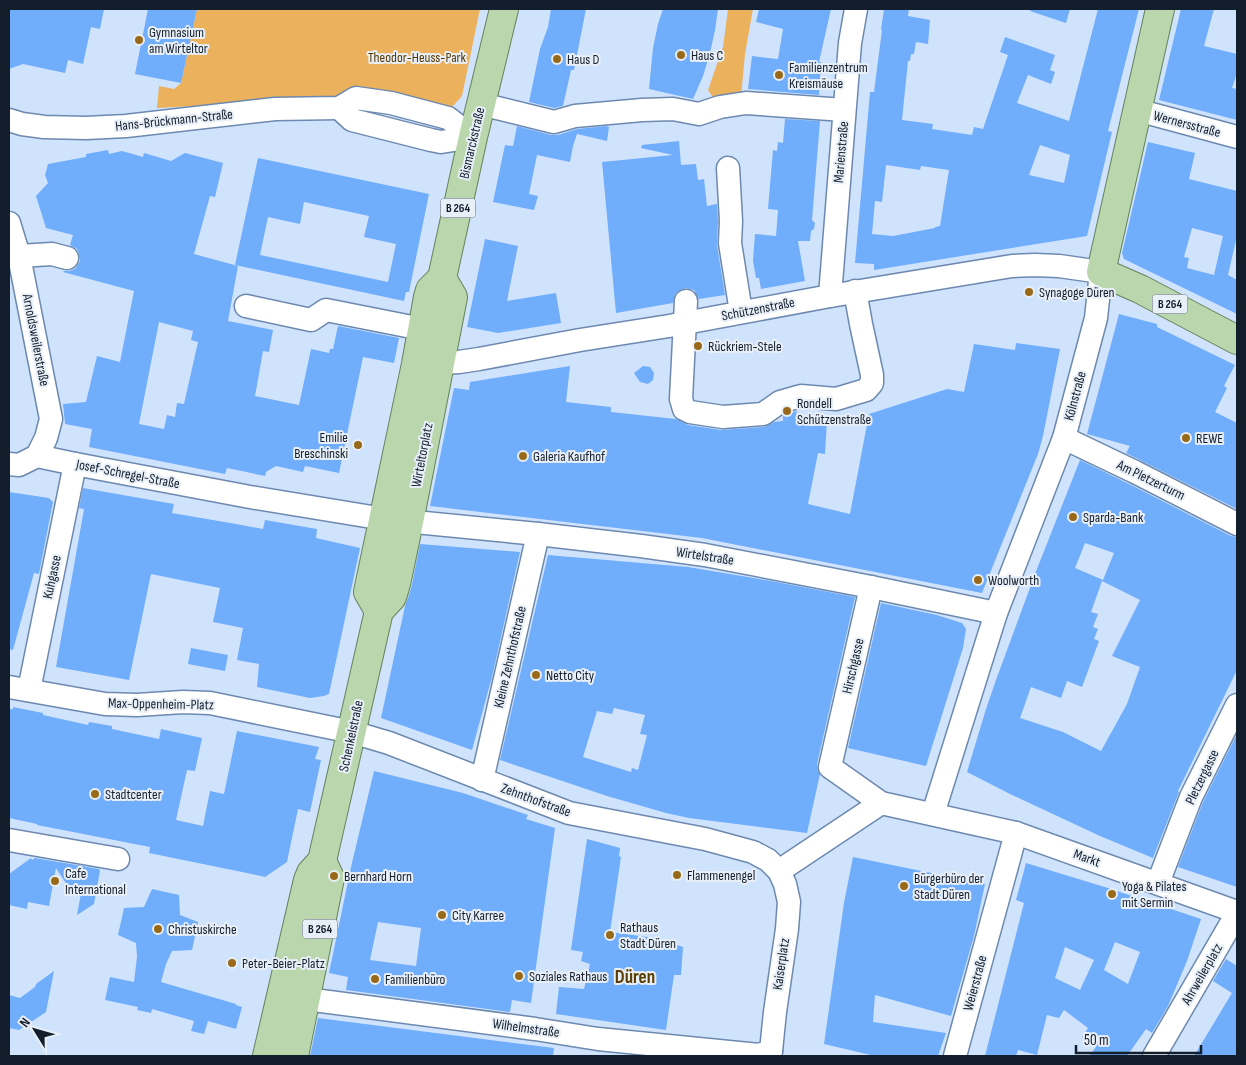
<svg xmlns="http://www.w3.org/2000/svg" width="1246" height="1065" font-family="'Sofia Sans Condensed',sans-serif">
	<rect width="100%" height="100%" fill="#d0e3fc"/>
	<g fill="#ebb15c">
		<polygon points="197,9 480,9 462,96 452,107 445,110 268,102 157,108 159,86 174,89 181,83"/>
		<polygon points="728,9 753,9 745,54 741,96 716,102 708,90 723,47"/>
	</g>
	<g fill="#70adfb" fill-rule="evenodd">
		<polygon points="9,9 104,9 100,29 91,27 83,64 68,60 65,73 23,64 9,69"/>
		<polygon points="148,9 197,9 181,83 135,74"/>
		<polygon points="551,9 586,9 574,70 571,70 563,106 554,108 529,102 540,49 548,27"/>
		<polygon points="663,9 718,9 715,30 710,53 703,76 693,99 649,89 653,48 658,24"/>
		<polygon points="759,9 831,9 819,62 821,62 819,95 748,89 752,56 778,59 783,29 756,22"/>
		<path d="M884 9H909L908 16 930 20 928 44 916 42 914 54H911L910 61H908L902 120 933 124 932 129 972 135 974 127 983 129 1008 55 1000 52 1005 37 1055 55 1050 70 1055 72 1051 84 1028 75 1017 103 1069 121 1098 9H1139L1108 131 1112 132 1087 236 874 270V264L855 263 870 92H874L882 30H881ZM1040 145 1070 155 1064 183 1029 175ZM886 165 920 170 921 166 949 170 940 226 935 227V228L893 236 872 234 875 201 882 202Z"/>
		<polygon points="1030,9 1070,9 1066,23 1030,11"/>
		<polygon points="1181,9 1214,9 1204,46 1237,54 1237,73 1232,88 1237,89 1237,120 1159,100"/>
		<polygon points="785,119 820,121 812,220 815,223 814,229 811,231 810,241 798,241 805,281 761,289 759,278 756,278 753,261 755,234 776,236 778,210 768,209 773,150 777,151 778,142 783,143"/>
		<polygon points="517,126 551,135 558,135 577,129 606,126 609,127 607,141 577,134 573,146 570,162 537,155 529,194 538,196 534,210 493,202 505,145 513,146"/>
		<polygon points="679,141 681,165 696,164 698,180 704,179 707,206 717,204 718,221 717,245 725,295 699,299 697,295 694,290 686,288 680,290 675,294 673,303 616,313 602,162 673,155 641,148 642,145"/>
		<path d="M1148 142 1195 153 1189 179 1237 191V236L1228 275 1237 280V314L1124 259 1122 253ZM1192 228 1223 236 1214 275 1187 268 1189 258 1184 257Z"/>
		<path d="M108 150 109 154 122 151 143 157 144 153 171 161 185 153 223 163 215 197 210 196 194 254 238 266 228 321 273 330 269 352 263 351 255 396 299 405 311 349 329 353 330 349H333L338 326 399 338 394 363 363 357 339 473 305 466 303 472 276 466 266 472 265 476 227 468 225 474 89 447 92 429 65 424 63 404 86 402 97 356 120 362 134 291 63 272 64 271H70L76 268 80 261 79 254 77 249 70 245 73 235 46 228 36 196 48 183 45 175 48 164 86 157V154ZM159 322 193 331 191 340 198 342 184 404 177 403 175 417 167 415 164 429 139 424Z"/>
		<path d="M258 158 429 194 409 292H406L404 301 235 265ZM304 202 369 216 364 237 396 244 388 282 260 255 268 217 300 224Z"/>
		<polygon points="485,239 518,246 507,301 556,293 561,323 498,333 467,327"/>
		<polygon points="1119,314 1157,324 1157,327 1235,365 1224,386 1227,388 1215,412 1237,423 1237,509 1126,453 1130,446 1087,434"/>
		<polygon points="1016,343 1060,349 1043,436 1038,454 982,593 702,538 430,506 454,388 469,390 470,382 570,366 566,402 611,407 611,412 676,419 688,425 721,430 764,427 774,422 783,421 783,416 786,414 797,411 795,419 806,417 805,425 827,421 825,454 818,453 808,504 850,514 869,414 947,389 964,392 974,344 1015,350"/>
		<polygon points="643,366 650,367 654,373 653,380 648,384 640,382 634,373"/>
		<path d="M1080 460 1129 484 1231 536 1237 537V670L1178 791 1179 792 1153 858 1100 836 1010 794 967 772 986 709 996 680 1035 574ZM1085 543 1114 553 1103 580 1075 568ZM1102 581 1140 600 1112 656 1140 667 1127 704 1101 751 1063 732 1020 718 1031 687 1061 698 1067 681 1082 687 1099 641 1094 639 1098 629 1093 627 1098 614 1091 612Z"/>
		<polygon points="83,488 174,504 172,513 236,524 263,529 265,520 317,529 316,538 360,548 329,694 324,696 310,698 257,687 259,664 237,660 243,628 213,622 220,588 151,574 129,680 56,667 84,509 79,508"/>
		<polygon points="9,492 49,498 53,502 39,574 34,573 13,650 9,649"/>
		<polygon points="420,544 520,552 492,677 472,750 381,718 405,606 411,589"/>
		<path d="M548 555 688 567 771 581 855 597 817 764 818 771 820 774 807 833 689 818 666 813 607 796 500 760ZM614 708 645 715 640 734 647 735 638 770 632 768 631 772 583 757 597 711 612 714Z"/>
		<polygon points="881,603 937,615 962,623 966,629 963,648 926,766 848,748"/>
		<polygon points="191,648 228,655 225,671 188,664"/>
		<polygon points="13,707 43,713 43,715 88,725 89,722 112,726 112,729 159,739 161,729 202,738 195,771 187,770 176,820 203,826 210,791 224,794 237,731 319,747 315,759 321,760 310,812 298,809 287,862 265,877 247,873 149,853 150,847 37,825 37,824 9,818 9,709 13,709"/>
		<polygon points="1237,734 1237,887 1178,867 1203,802"/>
		<path d="M374 771 463 793 528 815 526 819 555 828 531 1003 512 1000 510 1012 346 990 348 977 329 973 351 867ZM378 922 421 928 416 966 370 960Z"/>
		<polygon points="587,839 620,848 619,856 621,857 610,932 662,939 662,940 683,947 681,975 674,975 666,1030 556,1014 559,987 584,989 590,964 581,961 583,952 571,950"/>
		<polygon points="853,857 985,884 974,936 951,1016 875,995 873,1022 946,1033 938,1056 875,1056 824,1044 844,903"/>
		<polygon points="31,858 32,860 35,858 58,862 57,863 59,862 99,869 100,871 94,904 77,915 81,893 71,891 56,868 49,906 28,902 27,909 9,905 9,874"/>
		<path d="M1026 863 1108 888 1201 919 1187 961 1168 1006 1152 1033 1146 1029 1127 1056H1089L1096 1047 1082 1037 1088 1028 1064 1010 1059 1018 1047 1015 1037 1055 1018 1050 1016 1056H985L1024 903 1016 900ZM1115 942 1140 952 1128 984 1104 970ZM1065 947 1094 960 1080 990 1055 978Z"/>
		<polygon points="152,889 179,895 180,915 198,922 192,950 172,951 166,964 161,982 236,1004 236,1005 242,1007 236,1029 208,1021 204,1034 191,1031 194,1021 152,1009 151,1013 137,1010 138,1007 105,1000 110,977 134,982 137,957 136,943 118,935 124,908 144,907"/>
		<polygon points="1226,959 1237,966 1237,1056 1194,1056 1232,993 1213,981"/>
		<polygon points="54,971 46,1012 19,1030 9,1028 9,995 20,998 35,987 36,984"/>
		<polygon points="318,1018 554,1048 553,1056 310,1056"/>
	</g>
	<g fill="none" stroke-linecap="round" stroke-linejoin="round">
		<defs>
			<g id="minor">
				<polyline points="481,104 554,122 575,116 642,110 673,109 699,114 720,107 746,103 844,110"/>
				<polyline points="339,108 352,120 431,140 441,142 473,137"/>
				<polyline points="1137,110 1237,137"/>
				<polyline points="9,120 22,124 44,127 86,128 126,126 275,109 339,108 356,98 391,103 448,118 473,137"/>
				<polyline points="728,168 731,221 730,243 741,312"/>
				<polyline points="9,223 19,256 51,419 46,438 37,456"/>
				<polyline points="19,256 52,254 67,258"/>
				<polyline points="830,296 850,43 856,9"/>
				<polyline points="686,301 681,399 684,409 690,412 723,417 763,414 780,402 801,396 836,399 866,390 872,383 872,375 861,324 855,291"/>
				<polyline points="246,306 311,320 326,310 422,329"/>
				<polyline points="424,364 459,362 479,359 580,340 669,326 830,296 1012,266 1035,265 1059,266 1101,272 1096,318 1064,438 996,613 933,814"/>
				<polyline points="1064,438 1135,472 1237,524"/>
				<polyline points="9,464 19,465 37,456 75,464 250,497 384,519 538,534 641,546 705,555 871,587 996,613"/>
				<polyline points="871,587 830,767 881,803 1016,833 1237,912"/>
				<polyline points="9,687 105,704 137,705 183,702 210,703 352,732 389,743 569,813 705,839 753,852 768,860 779,871 785,884 789,902 787,929 775,1012 771,1051"/>
				<polyline points="29,690 75,464"/>
				<polyline points="482,780 538,534"/>
				<polyline points="9,840 118,859"/>
				<polyline points="779,871 881,803"/>
				<polyline points="1158,883 1191,797 1237,705"/>
				<polyline points="289,996 306,999 535,1029 598,1039 759,1055 771,1051"/>
				<polyline points="955,1056 1016,833"/>
				<polyline points="1154,1056 1232,922 1237,920"/>
			</g>
			<g id="major">
				<polyline points="1160,9 1101,272 1140,289 1237,340"/>
				<polyline points="379,611 368,592 416,364 428,297 430,290 442,278 473,137 504,9"/>
				<polyline points="267,1056 308,880 311,873 322,861 379,611 392,597 396,584 409,522 453,297 442,278"/>
				<polyline points="294,1056 330,878 322,861"/>
			</g>
		</defs>
		<use href="#minor" stroke="#6c89af" stroke-width="25"/>
		<use href="#major" stroke="#62835b" stroke-width="30"/>
		<use href="#minor" stroke="#fff" stroke-width="22"/>
		<use href="#major" stroke="#bad6ac" stroke-width="28"/>
	</g>
	<g fill="#986919" stroke="#e8eff7" stroke-width="2">
		<circle cx="139" cy="40" r="5"/>
		<circle cx="681" cy="55" r="5"/>
		<circle cx="557" cy="59" r="5"/>
		<circle cx="779" cy="75" r="5"/>
		<circle cx="1029" cy="292" r="5"/>
		<circle cx="698" cy="346" r="5"/>
		<circle cx="787" cy="411" r="5"/>
		<circle cx="1186" cy="438" r="5"/>
		<circle cx="358" cy="445" r="5"/>
		<circle cx="523" cy="456" r="5"/>
		<circle cx="1073" cy="517" r="5"/>
		<circle cx="978" cy="580" r="5"/>
		<circle cx="536" cy="675" r="5"/>
		<circle cx="95" cy="794" r="5"/>
		<circle cx="677" cy="875" r="5"/>
		<circle cx="334" cy="876" r="5"/>
		<circle cx="55" cy="881" r="5"/>
		<circle cx="904" cy="886" r="5"/>
		<circle cx="1112" cy="894" r="5"/>
		<circle cx="442" cy="915" r="5"/>
		<circle cx="158" cy="929" r="5"/>
		<circle cx="610" cy="935" r="5"/>
		<circle cx="232" cy="963" r="5"/>
		<circle cx="519" cy="976" r="5"/>
		<circle cx="375" cy="979" r="5"/>
	</g>
	<g text-anchor="middle" dominant-baseline="central" stroke-width="4" stroke-linejoin="round" paint-order="stroke">
		<g fill="#e8eff7" stroke="#535d6a" stroke-width="1">
			<rect x="440.5" y="198.5" width="35" height="19" rx="4"/>
			<rect x="1152.5" y="294.5" width="35" height="19" rx="4"/>
			<rect x="302.5" y="919.5" width="35" height="19" rx="4"/>
		</g>
		<g font-size="12" font-weight="bold" fill="#131e2d">
			<text x="458" y="208">B 264</text>
			<text x="1170" y="304">B 264</text>
			<text x="320" y="929">B 264</text>
		</g>
		<g font-size="14" fill="#131e2d" stroke="#e8eff7" text-anchor="start">
			<text x="149" y="32">Gymnasium<tspan x="149" dy="16">am Wirteltor</tspan></text>
			<text x="691" y="55">Haus C</text>
			<text x="567" y="59">Haus D</text>
			<text x="789" y="67">Familienzentrum<tspan x="789" dy="16">Kreismäuse</tspan></text>
			<text x="1039" y="292">Synagoge Düren</text>
			<text x="708" y="346">Rückriem-Stele</text>
			<text x="797" y="403">Rondell<tspan x="797" dy="16">Schützenstraße</tspan></text>
			<text x="348" y="437" text-anchor="end">Emilie<tspan x="348" dy="16">Breschinski</tspan></text>
			<text x="1196" y="438">REWE</text>
			<text x="533" y="456">Galeria Kaufhof</text>
			<text x="1083" y="517">Sparda-Bank</text>
			<text x="988" y="580">Woolworth</text>
			<text x="546" y="675">Netto City</text>
			<text x="105" y="794">Stadtcenter</text>
			<text x="65" y="873">Cafe<tspan x="65" dy="16">International</tspan></text>
			<text x="687" y="875">Flammenengel</text>
			<text x="344" y="876">Bernhard Horn</text>
			<text x="914" y="878">Bürgerbüro der<tspan x="914" dy="16">Stadt Düren</tspan></text>
			<text x="1122" y="886">Yoga &amp; Pilates<tspan x="1122" dy="16">mit Sermin</tspan></text>
			<text x="452" y="915">City Karree</text>
			<text x="620" y="927">Rathaus<tspan x="620" dy="16">Stadt Düren</tspan></text>
			<text x="168" y="929">Christuskirche</text>
			<text x="242" y="963">Peter-Beier-Platz</text>
			<text x="529" y="976">Soziales Rathaus</text>
			<text x="385" y="979">Familienbüro</text>
		</g>
		<g font-size="14" fill="#563800" stroke="#e8eff7">
			<text x="417" y="57">Theodor-Heuss-Park</text>
		</g>
		<g font-size="14" fill="#131e2d" stroke="#e8eff7">
			<text transform="translate(174 120) rotate(-6)">Hans-Brückmann-Straße</text>
			<text transform="translate(1187 124) rotate(15)">Wernersstraße</text>
			<text transform="translate(472 143) rotate(-77)">Bismarckstraße</text>
			<text transform="translate(841 152) rotate(-85)">Marienstraße</text>
			<text transform="translate(758 309) rotate(-11)">Schützenstraße</text>
			<text transform="translate(36 340) rotate(79)">Arnoldsweilerstraße</text>
			<text transform="translate(1075 396) rotate(-75)">Kölnstraße</text>
			<text transform="translate(422 455) rotate(-79)">Wirteltorplatz</text>
			<text transform="translate(128 474) rotate(11)">Josef-Schregel-Straße</text>
			<text transform="translate(1151 480) rotate(26)">Am Pletzerturm</text>
			<text transform="translate(705 556) rotate(9)">Wirtelstraße</text>
			<text transform="translate(52 577) rotate(-78)">Kuhgasse</text>
			<text transform="translate(510 657) rotate(-77)">Kleine Zehnthofstraße</text>
			<text transform="translate(853 666) rotate(-77)">Hirschgasse</text>
			<text transform="translate(161 704) rotate(1)">Max-Oppenheim-Platz</text>
			<text transform="translate(351 736) rotate(-78)">Schenkelstraße</text>
			<text transform="translate(1202 777) rotate(-64)">Pletzergasse</text>
			<text transform="translate(536 800) rotate(20)">Zehnthofstraße</text>
			<text transform="translate(1087 858) rotate(20)">Markt</text>
			<text transform="translate(781 964) rotate(-82)">Kaiserplatz</text>
			<text transform="translate(1202 974) rotate(-60)">Ahrweilerplatz</text>
			<text transform="translate(975 983) rotate(-75)">Weierstraße</text>
			<text transform="translate(526 1028) rotate(8)">Wilhelmstraße</text>
		</g>
		<g font-size="19" font-weight="bold" fill="#5b3c01" stroke="#e8eff7">
			<text x="635" y="977">Düren</text>
		</g>
	</g>
	<rect width="1246" height="1065" fill="none" stroke="#131e2d" stroke-width="20"/>
	<g transform="translate(35 1030) rotate(307)" stroke="#e8eff7" stroke-width="4" paint-order="stroke">
	<path d="M0-4L9 19L0 12L-9 19Z" fill="#131e2d"/>
	<text y="-8" font-size="14" font-weight="bold" text-anchor="middle" fill="#131e2d">N</text>
	</g>
	<path d="M1076 1045v8h125v-8" fill="none" stroke="#131e2d" stroke-width="2.5"/>
	<text x="1084" y="1045" font-size="15" fill="#131e2d" stroke="#e8eff7" stroke-width="4" paint-order="stroke">50 m</text>
</svg>
